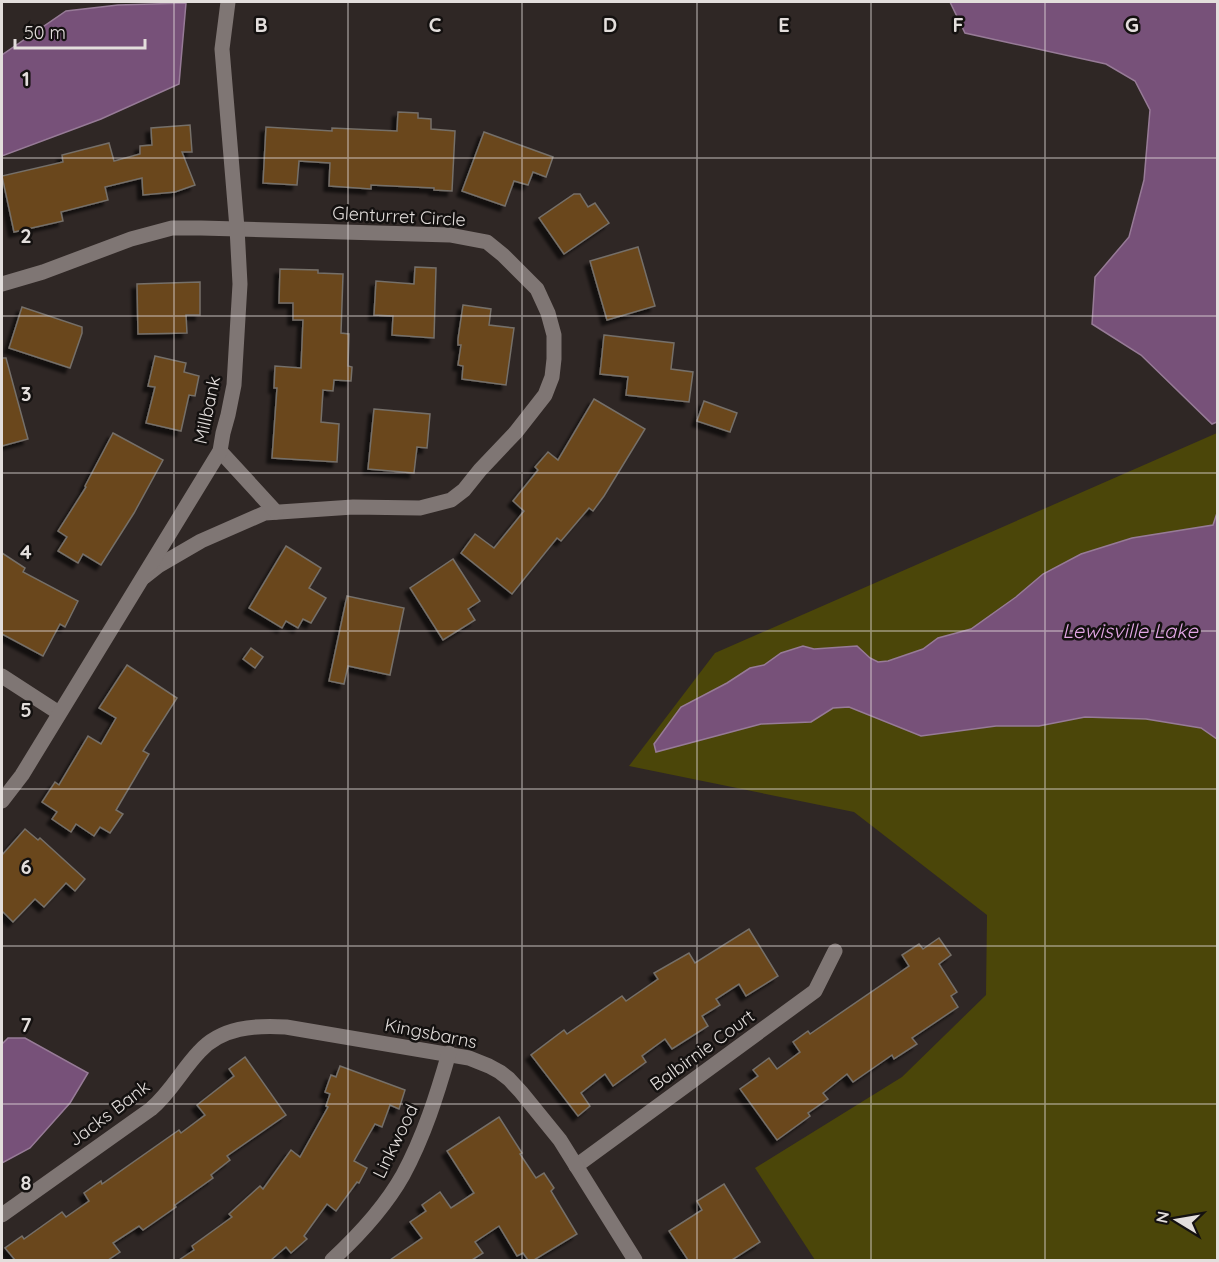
<svg xmlns="http://www.w3.org/2000/svg" width="1219" height="1262" font-family="Quicksand,sans-serif">
	<defs>
		<filter id="shadow"><feDropShadow dx="-5" dy="5" stdDeviation="1.5" flood-color="#0009"/></filter>
	</defs>
	<rect width="100%" height="100%" fill="#2f2725"/>
	<polygon fill="#4b4609" points="1217,433 1217,1260 815,1260 755,1168 902,1077 986,995 987,915 854,812 629,766 715,653"/>
	<g fill="#775179" stroke="#977b97" stroke-width="1.5">
		<polygon points="950,2 1217,2 1217,422 1212,424 1141,355 1092,324 1095,277 1129,237 1144,180 1150,110 1135,81 1106,64 965,33"/>
		<polygon points="186,3 179,84 101,119 2,156 2,55 66,11 118,5"/>
		<polygon points="1217,513 1217,739 1201,728 1146,719 1085,717 1039,726 996,726 921,736 849,707 833,708 811,722 761,724 656,752 654,744 681,707 727,683 750,668 764,665 781,653 803,646 814,649 857,646 870,658 878,662 888,661 923,649 938,638 971,629 1016,597 1043,574 1081,554 1132,538 1213,525"/>
		<polygon points="8,1038 25,1038 88,1073 70,1103 30,1148 2,1163 2,1044"/>
	</g>
	<g fill="#6b471a" stroke="#756f69" stroke-width="1.5" filter="url(#shadow)">
		<polygon points="398,112 418,113 418,118 431,119 431,129 455,131 452,191 434,190 434,188 371,185 371,189 329,186 330,163 299,161 297,185 263,183 266,127 332,131 332,128 397,131"/>
		<polygon points="190,125 192,152 182,152 195,185 175,192 143,195 142,178 105,187 108,200 61,212 63,221 14,232 2,176 63,162 62,155 109,143 114,161 140,154 140,146 152,145 151,128"/>
		<polygon points="484,132 553,157 546,177 533,172 528,185 514,181 505,206 462,191"/>
		<polygon points="574,194 580,194 588,207 595,203 609,223 564,254 539,218"/>
		<polygon points="638,247 655,306 607,320 590,261"/>
		<polygon points="415,267 436,268 434,338 392,335 393,316 374,315 376,281 414,284"/>
		<polygon points="280,269 318,270 318,273 343,274 341,333 349,334 348,366 352,367 351,381 334,380 333,391 323,390 321,422 339,424 337,462 272,458 277,388 274,388 275,366 301,368 303,320 293,320 293,303 279,303"/>
		<polygon points="200,282 200,315 186,315 187,333 138,334 137,284"/>
		<polygon points="463,305 491,309 489,325 514,328 506,385 462,379 463,366 458,365 461,345 458,345 458,339"/>
		<polygon points="22,307 82,327 82,333 70,368 9,348"/>
		<polygon points="604,335 674,343 671,369 693,372 689,402 626,395 628,377 600,374"/>
		<polygon points="155,356 186,363 184,372 199,376 195,396 189,395 181,431 146,423 155,387 148,386"/>
		<polygon points="2,358 6,358 28,439 2,446"/>
		<polygon points="594,399 645,429 604,496 593,511 589,508 561,541 557,538 512,594 461,553 475,534 494,548 524,511 513,501 538,470 535,467 548,452 558,460"/>
		<polygon points="704,401 737,413 730,432 697,421"/>
		<polygon points="374,409 430,414 427,448 417,447 414,473 368,469"/>
		<polygon points="113,433 163,460 134,513 101,565 83,554 78,563 58,551 67,537 58,531 86,487 85,486"/>
		<polygon points="286,546 321,568 309,588 326,598 311,623 303,619 298,628 286,621 282,628 249,608"/>
		<polygon points="2,553 25,568 23,572 78,601 65,627 60,624 43,656 2,634"/>
		<polygon points="453,559 480,601 468,609 475,620 443,640 410,588"/>
		<polygon points="347,596 404,608 390,675 348,666 344,684 329,681"/>
		<polygon points="251,648 263,657 255,668 243,659"/>
		<polygon points="127,665 177,698 143,751 149,754 116,810 123,814 110,833 100,827 94,836 76,824 71,832 52,819 57,812 42,802 55,782 59,785 88,736 101,744 116,718 99,708"/>
		<polygon points="25,829 38,840 40,838 85,879 75,891 66,883 44,907 35,899 13,922 2,911 2,855"/>
		<polygon points="749,929 778,976 746,996 739,984 716,999 720,1005 702,1016 708,1026 672,1049 665,1039 642,1056 646,1062 613,1086 605,1074 581,1093 590,1106 578,1116 531,1055 564,1030 567,1034 622,996 626,1001 658,979 654,973 689,953 695,963"/>
		<polygon points="939,938 951,955 939,964 957,992 951,996 958,1007 912,1038 917,1044 894,1059 892,1055 853,1082 847,1074 823,1093 828,1099 808,1113 810,1116 777,1140 740,1089 758,1076 753,1070 769,1058 777,1069 800,1052 793,1042 808,1031 810,1034 909,966 902,955 919,944 923,949"/>
		<polygon points="245,1057 286,1115 227,1156 230,1160 211,1175 213,1178 175,1205 176,1207 143,1230 139,1226 113,1243 120,1252 108,1260 15,1260 5,1248 22,1236 24,1239 62,1212 66,1217 89,1201 84,1193 101,1181 102,1184 179,1130 181,1133 205,1115 197,1105 234,1076 229,1069"/>
		<polygon points="340,1066 405,1090 399,1109 390,1105 382,1127 375,1124 354,1161 367,1168 359,1183 357,1182 336,1211 327,1204 304,1236 307,1239 291,1253 286,1247 271,1260 179,1260 194,1250 192,1246 232,1217 229,1214 260,1186 263,1189 291,1150 300,1157 328,1107 326,1106 330,1094 325,1092 331,1075 336,1077"/>
		<polygon points="499,1117 522,1153 520,1154 536,1178 544,1173 554,1188 551,1191 577,1234 534,1260 528,1260 523,1253 517,1256 499,1226 475,1242 483,1253 472,1260 390,1260 422,1238 410,1222 426,1211 422,1205 440,1192 451,1208 474,1193 447,1151"/>
		<polygon points="724,1184 760,1242 732,1260 688,1260 669,1231 702,1210 697,1201"/>
	</g>
	<g fill="none" stroke-linecap="round" stroke-linejoin="round">
		<g stroke="#7f7674" stroke-width="15">
			<polyline points="2,284 43,272 131,239 172,228 201,228 450,235 487,242 503,255 537,289 548,313 554,335 554,359 552,377 545,395 516,432 480,470 464,490 451,500 420,508 353,507 265,513 201,541 158,566 144,577"/>
			<polyline points="220,451 276,512"/>
			<polyline points="2,676 59,713"/>
			<polyline points="2,801 22,775 220,451 223,433 228,415 234,385 240,284 237,228 222,49 228,2"/>
			<polyline points="576,1166 815,991 835,951"/>
			<path d="M2 1215 151 1109C171 1092 181 1071 199 1052 221 1027 255 1025 286 1027L469 1058 489 1066 500 1072 509 1079 521 1092 560 1140 635 1260"/>
			<path d="M332 1260C358 1236 385 1207 403 1175 424 1136 437 1095 449 1053"/>
		</g>
	</g>
	<path fill="none" stroke="#e3dedc" stroke-width="1.5" stroke-opacity="0.55" d="M174 2V1260M348 2V1260M522 2V1260M697 2V1260M871 2V1260M1045 2V1260M2 158H1218M2 316H1218M2 473H1218M2 631H1218M2 789H1218M2 946H1218M2 1104H1218"/>
	<g text-anchor="middle" dominant-baseline="central" stroke-width="5" stroke-linejoin="round" paint-order="stroke">
		<g font-size="18" fill="#e3dedc" stroke="#141110">
			<text transform="translate(399 216) rotate(3)">Glenturret Circle</text>
			<text transform="translate(207 410) rotate(-78)">Millbank</text>
			<text transform="translate(431 1033) rotate(11)">Kingsbarns</text>
			<text transform="translate(702 1050) rotate(-36)">Balbirnie Court</text>
			<text transform="translate(109 1113) rotate(-37)">Jacks Bank</text>
			<text transform="translate(395 1141) rotate(-64)">Linkwood</text>
		</g>
		<g font-size="20" font-style="italic" fill="#e2a6e4" stroke="#141110">
			<text x="1130" y="630">Lewisville Lake</text>
		</g>
	</g>
	<g font-size="20" text-anchor="middle" font-weight="bold" fill="#e3dedc" stroke="#141110" stroke-width="5" stroke-linejoin="round" paint-order="stroke">
		<text x="261" y="32">B</text>
		<text x="435" y="32">C</text>
		<text x="610" y="32">D</text>
		<text x="784" y="32">E</text>
		<text x="958" y="32">F</text>
		<text x="1132" y="32">G</text>
		<text x="26" y="86">1</text>
		<text x="26" y="243">2</text>
		<text x="26" y="401">3</text>
		<text x="26" y="559">4</text>
		<text x="26" y="717">5</text>
		<text x="26" y="874">6</text>
		<text x="26" y="1032">7</text>
		<text x="26" y="1190">8</text>
	</g>
	<rect width="1219" height="1262" fill="none" stroke="#e3dedc" stroke-width="6"/>
	<g transform="translate(1177 1220) rotate(281)" stroke="#141110" stroke-width="4.5" paint-order="stroke">
	<path d="M0-4.5L10 22L0 15L-10 22Z" fill="#e3dedc"/>
	<text y="-9" font-size="16" font-weight="bold" text-anchor="middle" fill="#e3dedc">N</text>
	</g>
	<path d="M15 39v9h130v-9" fill="none" stroke="#e3dedc" stroke-width="3"/>
	<text x="24" y="39" font-size="18" fill="#e3dedc" stroke="#141110" stroke-width="4.5" paint-order="stroke">50 m</text>
</svg>
